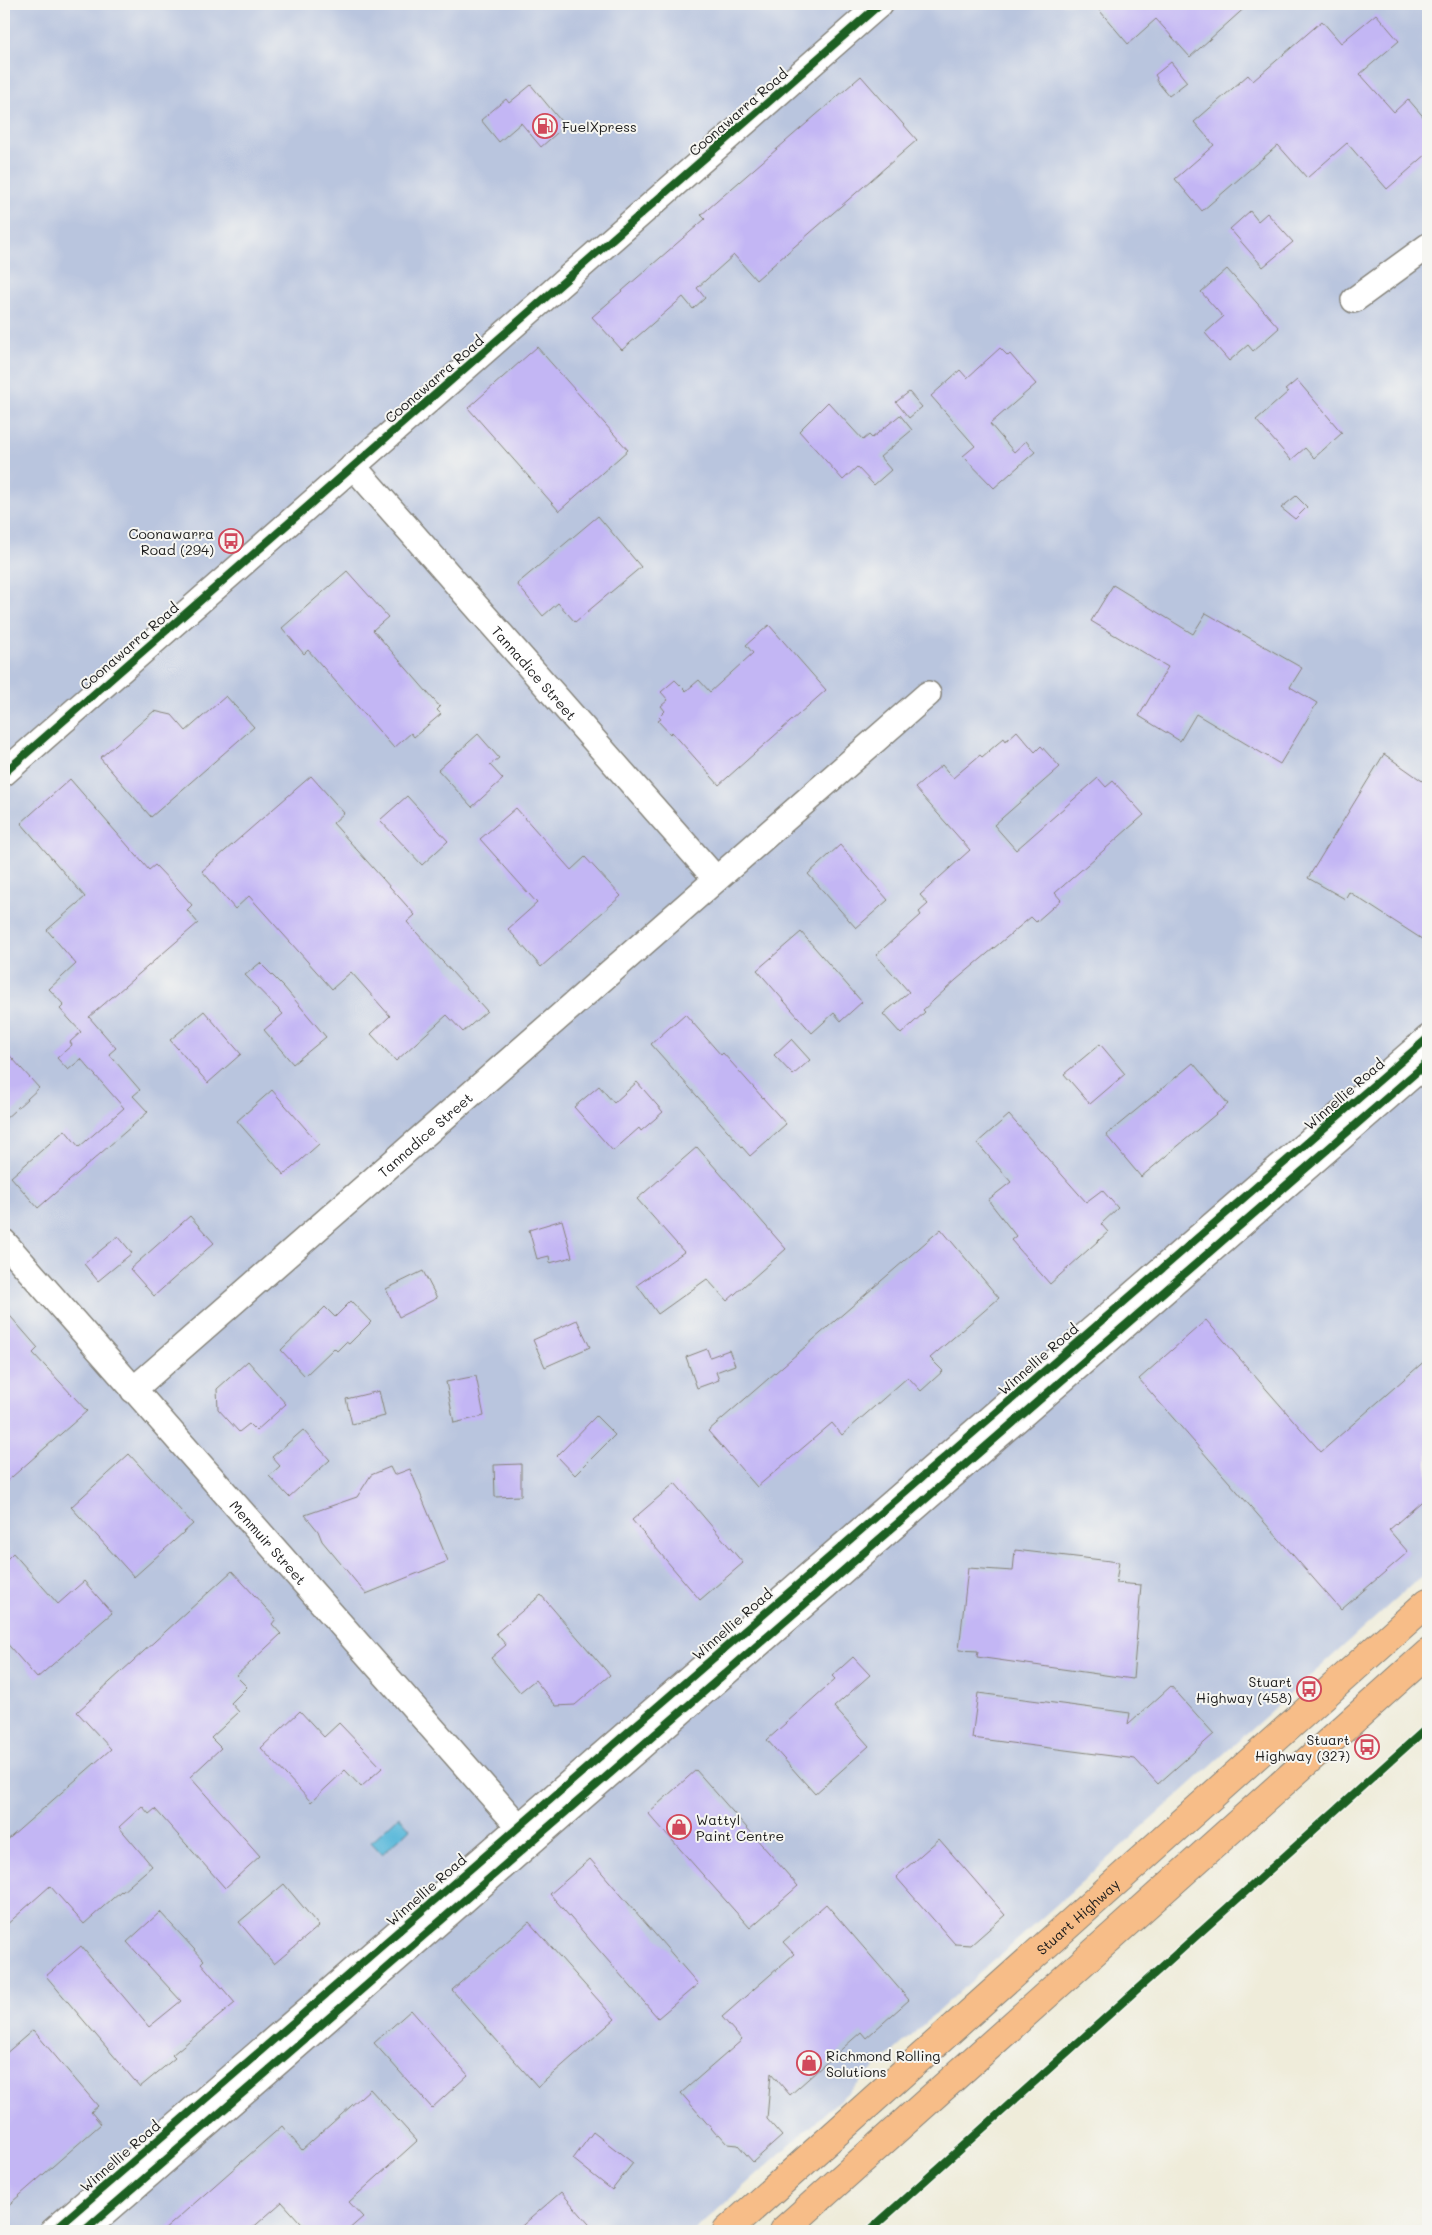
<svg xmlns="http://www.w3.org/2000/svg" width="1432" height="2235" font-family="Mali,sans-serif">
	<rect width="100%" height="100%" fill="#f6f6f2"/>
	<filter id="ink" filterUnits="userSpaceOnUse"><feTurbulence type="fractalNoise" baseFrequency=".02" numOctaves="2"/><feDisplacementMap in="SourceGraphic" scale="10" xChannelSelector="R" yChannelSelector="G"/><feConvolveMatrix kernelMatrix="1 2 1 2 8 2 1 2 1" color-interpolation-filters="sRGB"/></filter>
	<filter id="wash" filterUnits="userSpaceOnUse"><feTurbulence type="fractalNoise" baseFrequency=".0096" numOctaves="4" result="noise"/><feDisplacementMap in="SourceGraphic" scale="20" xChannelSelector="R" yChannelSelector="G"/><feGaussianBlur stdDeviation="1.12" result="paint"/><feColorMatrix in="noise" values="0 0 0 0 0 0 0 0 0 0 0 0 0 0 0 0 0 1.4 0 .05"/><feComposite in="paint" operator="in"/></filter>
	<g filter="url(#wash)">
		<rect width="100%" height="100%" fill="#efecda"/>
		<polygon fill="#b9c5de" points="4,4 1428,4 1428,1570 694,2231 4,2231"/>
		<polygon fill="#5cb9da" stroke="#3c6a7b" points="399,1816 410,1829 382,1854 371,1842"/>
		<g id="blocks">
			<g fill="#c3b6f4">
				<polygon points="1094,4 1249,4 1190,57 1156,19 1128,44"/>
				<polygon points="1376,14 1399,41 1360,74 1394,112 1408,99 1428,122 1428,153 1387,189 1347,143 1307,178 1278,145 1202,211 1175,179 1214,145 1194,122 1248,75 1253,81 1322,21 1341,43"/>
				<polygon points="1171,62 1187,82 1169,96 1156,80 1157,78 1155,75"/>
				<polygon points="861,76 917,140 756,280 734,255 697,288 705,298 693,309 683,297 622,350 592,317 705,219 701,215"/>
				<polygon points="531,85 565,126 541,147 521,123 499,142 481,120 506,99 509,103"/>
				<polygon points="1250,211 1258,221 1267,213 1293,242 1263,267 1230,229"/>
				<polygon points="1227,269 1279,328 1253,351 1248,345 1229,361 1205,333 1223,317 1201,292"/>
				<polygon points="537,347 628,450 559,511 468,408"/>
				<polygon points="1000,348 1008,356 1010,354 1036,384 990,424 1014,452 1026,441 1035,452 994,488 963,456 975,446 931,396 960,370 967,378"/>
				<polygon points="1297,380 1342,433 1314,458 1305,448 1291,460 1256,420 1288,392 1285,390"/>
				<polygon points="909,392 922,407 909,418 896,402"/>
				<polygon points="828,402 863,440 869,435 872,438 900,415 912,430 880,457 891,470 874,485 857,467 843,480 799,431"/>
				<polygon points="1296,496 1307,507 1295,519 1281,508"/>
				<polygon points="598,516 641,567 575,622 558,603 543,616 517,584"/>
				<polygon points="347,571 388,617 373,630 440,707 437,710 441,714 414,737 411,733 394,748 308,650 304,654 282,628"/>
				<polygon points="1113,585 1193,634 1206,613 1302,668 1290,687 1317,703 1280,764 1196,714 1180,741 1139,716 1168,667 1091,621"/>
				<polygon points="769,625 826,690 719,785 672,732 670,734 658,721 661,719 659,717 665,711 661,706 668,700 661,692 675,680 686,691 699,680 710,692 753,653 746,645"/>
				<polygon points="226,696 254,727 151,817 100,758 154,711 172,715 186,731"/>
				<polygon points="1017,731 1035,752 1041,746 1060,767 994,825 1016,850 1098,778 1106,787 1113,781 1144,815 1055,893 1061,900 1036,922 1031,917 956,980 923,1010 925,1012 901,1034 883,1014 909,992 876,955 921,915 919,912 928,904 920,895 970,850 915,788 942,765 953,778 980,755 982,757 1004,738 1006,741"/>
				<polygon points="478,734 499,758 490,765 503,779 472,807 438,770"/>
				<polygon points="1384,754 1428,785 1428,943 1349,892 1345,899 1308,878"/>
				<polygon points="311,776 344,813 333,823 415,915 407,922 487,1011 463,1032 447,1015 396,1061 371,1034 390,1016 351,972 332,989 249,896 235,909 202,871"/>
				<polygon points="70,779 149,870 155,865 178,889 192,905 187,910 198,923 89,1017 116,1048 109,1054 140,1090 133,1096 148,1112 38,1208 11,1177 65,1130 79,1147 124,1108 81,1059 68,1070 57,1058 72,1045 70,1042 81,1032 60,1009 64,1005 49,989 76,964 47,930 85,897 21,823"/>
				<polygon points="407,796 448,841 422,865 380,820"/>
				<polygon points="516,808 571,870 585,857 621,896 541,967 508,929 537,903 480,839"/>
				<polygon points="840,845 888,900 856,928 808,874"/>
				<polygon points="801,932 862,1002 841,1021 834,1013 812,1033 757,970"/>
				<polygon points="260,963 284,987 326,1037 293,1064 264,1030 283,1014 245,975"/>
				<polygon points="204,1011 241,1054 208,1083 170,1040"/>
				<polygon points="685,1014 721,1055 723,1053 786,1124 750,1156 651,1044"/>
				<polygon points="791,1039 810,1060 793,1075 774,1055"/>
				<polygon points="1100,1044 1125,1074 1090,1104 1064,1074"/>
				<polygon points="4,1049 39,1088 4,1120"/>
				<polygon points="1193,1063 1228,1104 1141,1177 1106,1135"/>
				<polygon points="637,1082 663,1112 641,1131 639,1128 613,1151 574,1107 599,1086 614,1103"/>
				<polygon points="272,1090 319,1144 284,1175 237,1121"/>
				<polygon points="1009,1115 1086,1202 1102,1190 1118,1208 1101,1224 1108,1232 1050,1284 1011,1240 1016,1236 988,1200 1011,1182 977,1143"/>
				<polygon points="697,1147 786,1249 727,1301 707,1279 658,1314 637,1285 684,1252 637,1199"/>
				<polygon points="190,1216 214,1243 154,1296 130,1269"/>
				<polygon points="562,1220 572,1257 550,1263 549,1256 537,1259 529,1230"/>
				<polygon points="941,1229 999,1298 930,1358 943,1371 921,1391 908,1377 842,1435 832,1423 757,1487 708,1431"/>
				<polygon points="118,1236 132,1253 98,1281 84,1264"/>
				<polygon points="423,1271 437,1298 399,1317 386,1289"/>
				<polygon points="351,1301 371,1322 349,1344 346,1342 337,1351 334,1348 305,1376 281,1350 325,1307 335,1317"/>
				<polygon points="4,1309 38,1348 33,1353 87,1411 4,1484"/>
				<polygon points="577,1320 590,1347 545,1367 533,1340"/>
				<polygon points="1206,1320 1321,1452 1428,1358 1428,1496 1389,1530 1408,1552 1341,1610 1139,1379"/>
				<polygon points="707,1349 710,1357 729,1350 735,1365 716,1372 719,1380 697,1388 686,1357"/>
				<polygon points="248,1361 286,1404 256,1431 249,1424 239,1432 218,1409 217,1389"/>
				<polygon points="476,1376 484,1416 454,1423 446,1382"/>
				<polygon points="379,1391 385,1416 352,1424 346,1399"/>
				<polygon points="596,1416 615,1435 575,1475 557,1456"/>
				<polygon points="303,1430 330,1460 289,1497 269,1476 280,1466 272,1457"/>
				<polygon points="129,1454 193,1524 134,1577 71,1507"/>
				<polygon points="521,1464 521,1496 495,1497 494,1465"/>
				<polygon points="390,1467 394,1475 410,1469 448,1561 366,1594 322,1541 318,1531 305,1515 357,1497 371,1475"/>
				<polygon points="675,1483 743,1563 700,1600 632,1520"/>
				<polygon points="1015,1550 1119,1562 1116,1583 1141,1585 1133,1679 977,1657 978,1651 959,1650 968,1568 1013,1571"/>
				<polygon points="13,1553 58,1604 84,1581 112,1613 37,1678 4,1640 4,1562"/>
				<polygon points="232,1571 276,1619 272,1624 281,1634 236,1676 247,1687 231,1703 239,1712 211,1738 221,1748 190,1777 260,1856 225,1888 155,1809 149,1814 142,1806 119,1827 152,1866 122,1892 121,1891 84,1924 50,1886 4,1927 4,1843 111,1749 77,1712"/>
				<polygon points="541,1595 610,1675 575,1705 556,1706 535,1680 520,1692 491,1658 506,1645 496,1633"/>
				<polygon points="853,1657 870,1675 834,1707 869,1746 815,1794 767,1740 835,1679 832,1676"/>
				<polygon points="1171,1686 1214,1734 1158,1784 1135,1759 972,1738 978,1693 1130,1713 1128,1725"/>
				<polygon points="300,1711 324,1737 339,1723 382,1768 361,1787 345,1770 311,1802 261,1748"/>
				<polygon points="696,1770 798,1886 750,1928 648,1813"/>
				<polygon points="939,1839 1005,1915 971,1945 955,1944 896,1877"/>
				<polygon points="590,1859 698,1984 658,2018 550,1894"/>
				<polygon points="284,1884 319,1926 274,1964 239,1922"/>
				<polygon points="826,1904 909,2000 866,2038 861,2032 790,2095 771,2073 767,2119 782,2136 753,2162 738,2145 728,2144 719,2134 717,2135 681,2093 742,2040 722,2017 794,1954 783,1942"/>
				<polygon points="160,1912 204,1960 201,1963 235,2003 172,2055 175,2058 140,2087 46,1976 81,1946 149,2027 181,2001 127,1942"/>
				<polygon points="529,1922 615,2019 538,2087 452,1990"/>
				<polygon points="411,2010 468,2075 432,2108 374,2043"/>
				<polygon points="33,2030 98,2106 91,2112 101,2124 4,2209 4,2055"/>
				<polygon points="370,2089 417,2141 349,2202 363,2217 347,2231 308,2231 282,2202 249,2231 163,2231 282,2126 302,2150"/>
				<polygon points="593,2132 633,2163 612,2190 573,2159"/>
				<polygon points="561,2192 595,2231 516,2231"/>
			</g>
		</g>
	</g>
	<g filter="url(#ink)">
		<use href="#blocks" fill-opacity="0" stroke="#86847b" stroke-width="1"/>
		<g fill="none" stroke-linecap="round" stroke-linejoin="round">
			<defs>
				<g id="minor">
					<polyline points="1354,300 1428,246"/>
					<path id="s1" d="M353 466 716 879"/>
					<polyline points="4,773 880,4"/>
					<path id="s2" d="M4 1242 529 1838"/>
					<path id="s3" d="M133 1390 928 694"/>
					<polyline points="53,2231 1428,1038"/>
					<polyline points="84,2231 1428,1062"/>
				</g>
				<g id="highway">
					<path id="s4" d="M727 2231 1428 1602"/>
					<polyline points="783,2231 1428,1653"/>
				</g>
			</defs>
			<use href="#minor" stroke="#86847b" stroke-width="28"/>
			<use href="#highway" stroke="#86847b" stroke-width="30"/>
			<use href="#minor" stroke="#fff" stroke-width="25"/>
			<use href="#highway" stroke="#f7bd88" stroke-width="28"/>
			<defs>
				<g id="cycleway">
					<polyline points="4,773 880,4"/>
					<polyline points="53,2231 1428,1038"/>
					<polyline points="84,2231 1428,1062"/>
					<polyline points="869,2231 1428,1727"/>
				</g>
			</defs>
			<use href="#cycleway" stroke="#f6f6f2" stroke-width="11"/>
			<use href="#cycleway" stroke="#1b5e20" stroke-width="8"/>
		</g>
	</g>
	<defs>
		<symbol id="fuel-ring" viewBox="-11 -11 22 22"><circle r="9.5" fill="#f6f6f2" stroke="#d1495b" stroke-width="1.5"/><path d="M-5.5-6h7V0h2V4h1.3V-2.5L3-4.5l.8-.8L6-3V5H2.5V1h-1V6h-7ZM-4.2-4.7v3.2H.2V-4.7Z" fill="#d1495b"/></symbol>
		<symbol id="bus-ring" viewBox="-11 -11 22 22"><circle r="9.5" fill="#f6f6f2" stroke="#d1495b" stroke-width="1.5"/><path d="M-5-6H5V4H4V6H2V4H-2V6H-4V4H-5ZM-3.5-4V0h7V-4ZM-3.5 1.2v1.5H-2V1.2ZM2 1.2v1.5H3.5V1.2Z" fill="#d1495b"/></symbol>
		<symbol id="shop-ring" viewBox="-11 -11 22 22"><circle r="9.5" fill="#f6f6f2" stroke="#d1495b" stroke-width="1.5"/><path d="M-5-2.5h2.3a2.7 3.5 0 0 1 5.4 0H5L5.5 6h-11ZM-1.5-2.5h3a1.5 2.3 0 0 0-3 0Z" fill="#d1495b"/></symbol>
	</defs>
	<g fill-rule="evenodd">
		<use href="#fuel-ring" x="531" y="112" width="28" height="28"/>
		<use href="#bus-ring" x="217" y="527" width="28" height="28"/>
		<use href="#bus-ring" x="1295" y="1675" width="28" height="28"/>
		<use href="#bus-ring" x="1353" y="1733" width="28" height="28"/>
		<use href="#shop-ring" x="665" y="1813" width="28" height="28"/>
		<use href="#shop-ring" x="795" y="2049" width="28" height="28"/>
	</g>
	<g text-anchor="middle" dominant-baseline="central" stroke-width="4" stroke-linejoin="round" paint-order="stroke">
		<g font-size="14" fill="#1c1c1c" stroke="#f6f6f2">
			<text transform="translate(738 112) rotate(-41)">Coonawarra Road</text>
			<text transform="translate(434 379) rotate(-41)">Coonawarra Road</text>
			<text transform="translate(129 646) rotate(-41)">Coonawarra Road</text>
			<text stroke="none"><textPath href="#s1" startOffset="275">Tannadice Street</textPath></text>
			<text transform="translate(1344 1094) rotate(-41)">Winnellie Road</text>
			<text stroke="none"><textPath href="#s3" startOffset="388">Tannadice Street</textPath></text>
			<text transform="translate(1038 1359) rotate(-41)">Winnellie Road</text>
			<text stroke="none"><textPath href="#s2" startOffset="400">Menmuir Street</textPath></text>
			<text transform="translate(732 1624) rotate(-41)">Winnellie Road</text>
			<text transform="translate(426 1890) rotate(-41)">Winnellie Road</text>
			<text stroke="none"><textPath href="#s4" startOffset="471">Stuart Highway</textPath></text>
			<text transform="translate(120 2156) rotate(-41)">Winnellie Road</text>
		</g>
		<g font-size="14" fill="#1c1c1c" stroke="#f6f6f2" text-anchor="start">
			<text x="562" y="126">FuelXpress</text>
			<text x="214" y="533" text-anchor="end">Coonawarra<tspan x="214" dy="16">Road (294)</tspan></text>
			<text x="1292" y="1681" text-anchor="end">Stuart<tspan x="1292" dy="16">Highway (458)</tspan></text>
			<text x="1350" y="1739" text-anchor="end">Stuart<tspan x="1350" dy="16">Highway (327)</tspan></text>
			<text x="696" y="1819">Wattyl<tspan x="696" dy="16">Paint Centre</tspan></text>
			<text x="826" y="2055">Richmond Rolling<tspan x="826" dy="16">Solutions</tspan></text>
		</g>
	</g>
	<rect width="1432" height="2235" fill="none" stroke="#f6f6f2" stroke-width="20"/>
</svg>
